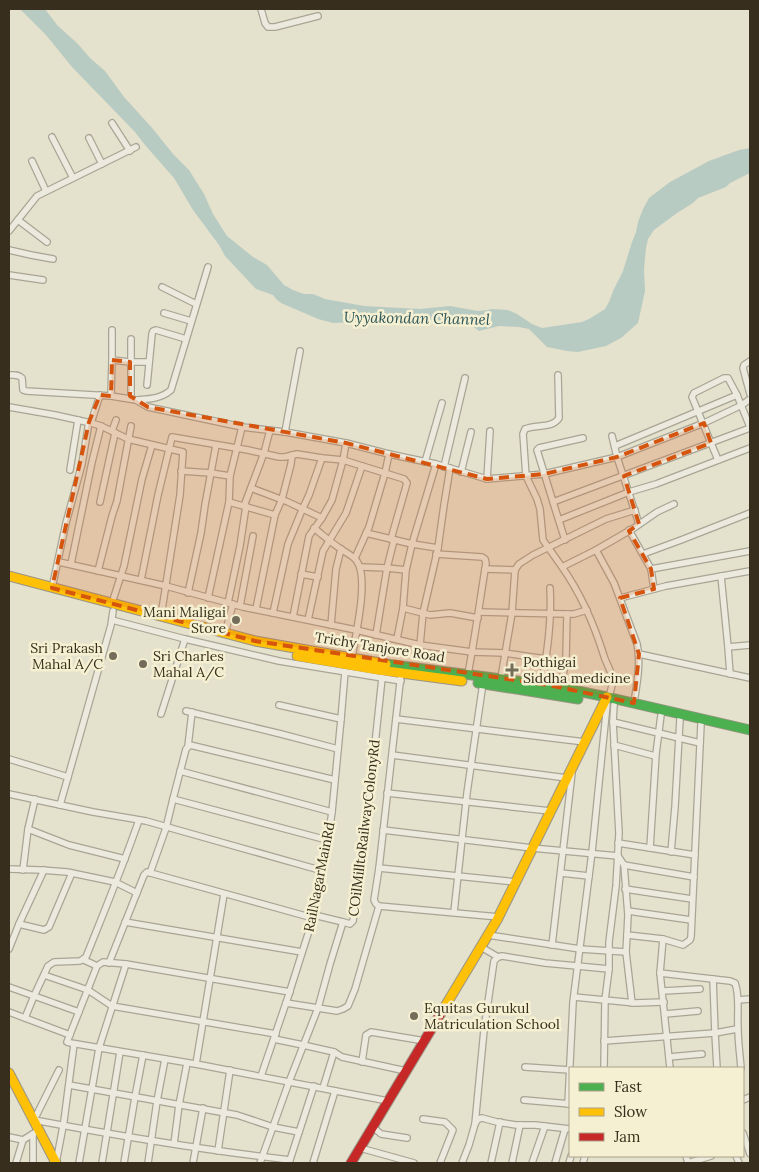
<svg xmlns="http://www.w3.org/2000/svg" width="759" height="1172" font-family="Lora,serif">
	<rect width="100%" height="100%" fill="#e4e1cc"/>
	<polygon fill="#b8cbc2" points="20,9 45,9 57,25 78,44 90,58 105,71 124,97 153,129 173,154 189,170 204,194 213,214 227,236 253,257 267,265 284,285 293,290 304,294 313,294 325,299 364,306 420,309 450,306 478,311 488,310 491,309 508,310 517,314 532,324 542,328 582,322 589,319 605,309 609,302 613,291 623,271 632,242 636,232 638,222 643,209 649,198 670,182 709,161 739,150 750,148 750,173 730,183 726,187 698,198 693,203 677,213 654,230 648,239 646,248 644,269 645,291 638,323 621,338 606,346 578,352 567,351 547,347 529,329 519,327 499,326 479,331 469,323 457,320 405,323 377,321 333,323 318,319 281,303 276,299 273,295 256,289 225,256 219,245 193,210 174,178 145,145 135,132 72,67 46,35"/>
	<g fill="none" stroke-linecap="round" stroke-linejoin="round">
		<defs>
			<g id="street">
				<polyline points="261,9 265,23 268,27 275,27 318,16"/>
				<polyline points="112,123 130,151"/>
				<polyline points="52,137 73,178"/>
				<polyline points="89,138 102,164"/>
				<polyline points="32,161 46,191"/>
				<polyline points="18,220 47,242"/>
				<polyline points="9,231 37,196 41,194 136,147"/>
				<polyline points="9,250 31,255 53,259"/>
				<polyline points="9,275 43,280"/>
				<polyline points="162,287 196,304"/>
				<polyline points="164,313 191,321"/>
				<polyline points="112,360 112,330"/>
				<polyline points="750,361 744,365 743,368 750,394"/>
				<path d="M9 375C14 375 18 374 22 378L23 390 26 391 111 396 136 400 148 407 242 427 285 432 346 443 389 454 436 464 487 479 544 474 617 457 704 423 742 405 750 399"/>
				<path d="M558 375 559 418C552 429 536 424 525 429L523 434 526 476 537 499 540 509 543 540 562 567"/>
				<polyline points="147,385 152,334 153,331 156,330 186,339"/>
				<polyline points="111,396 112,360 130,362 148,362"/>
				<polyline points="131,399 131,339"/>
				<path d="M136 400C149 399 161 399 171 390L208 267"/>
				<polyline points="9,407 55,415 91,423 101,426 128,439 183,452 180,495 161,616"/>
				<polyline points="91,423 100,395"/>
				<polyline points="112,431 116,420"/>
				<polyline points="285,432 300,351"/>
				<polyline points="612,436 617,457 639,524"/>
				<polyline points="615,446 737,395"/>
				<polyline points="718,460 692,397 694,393 724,378 728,378 737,395 750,427"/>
				<polyline points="425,462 442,403"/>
				<polyline points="436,464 412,544 406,570 403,608 430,615 450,613 478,618"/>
				<polyline points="444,467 465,378"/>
				<polyline points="70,470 78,420"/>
				<polyline points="181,471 211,473 230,476 242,427"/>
				<polyline points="461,472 471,432"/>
				<polyline points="487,479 490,431"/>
				<polyline points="251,488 288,502 322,518 309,536 293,617"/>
				<polyline points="100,502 115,433"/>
				<polyline points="229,502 230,476"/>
				<polyline points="553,502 537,450 539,448 583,438"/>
				<polyline points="244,506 264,453 270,430"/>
				<polyline points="322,518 332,500 343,460 346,443"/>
				<polyline points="559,520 629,492 656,484 750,448"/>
				<path d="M314 528C323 535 331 543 341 549 346 553 352 555 356 560 370 577 355 636 352 658"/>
				<polyline points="629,530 651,569 654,589"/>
				<polyline points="366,533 412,544 438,548"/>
				<polyline points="394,540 387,568 406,570"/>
				<polyline points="565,540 553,502 750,428"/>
				<path d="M596 550 614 583 637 644C641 663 637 683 634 703"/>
				<path d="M436 554 482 557 485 559 486 563C480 600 475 637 468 674"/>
				<polyline points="643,554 681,540 750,513"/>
				<polyline points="355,558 369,527 385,473 389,454"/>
				<polyline points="59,562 166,586 243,607 356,630 420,645 472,652 505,653 546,659"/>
				<polyline points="71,564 92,462 101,426"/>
				<polyline points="361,567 387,568 376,635"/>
				<polyline points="485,569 515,570 512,613 501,678"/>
				<polyline points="651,569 750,551"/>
				<polyline points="515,570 519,564 533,555 606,519 635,510"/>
				<polyline points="98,571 112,516 117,501 131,426"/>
				<polyline points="301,574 318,577"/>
				<polyline points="721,576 728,647 730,674"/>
				<polyline points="141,580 158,495 172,437 248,450 279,457 285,457 297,454 322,458 343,460 404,479 407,483 391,539"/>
				<polyline points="52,588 66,523 82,464 89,422"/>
				<polyline points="188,593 201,533 205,505 216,445"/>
				<polyline points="208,598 229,502 275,515"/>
				<polyline points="620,598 666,586 750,571"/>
				<polyline points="112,603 124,566 142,479 152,445"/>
				<polyline points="228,603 240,546 246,506"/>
				<polyline points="240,606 253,536"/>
				<polyline points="256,609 275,515 282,499 291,464 292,455"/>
				<polyline points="479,612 567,614 574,614 587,610"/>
				<polyline points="273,613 288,544 302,510 309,495 322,458"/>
				<polyline points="112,620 185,639 279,661 401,681"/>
				<polyline points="308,620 323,551 346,513 362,466"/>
				<polyline points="331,625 336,569 341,549"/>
				<polyline points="225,633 233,604"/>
				<polyline points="397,639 403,608"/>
				<polyline points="420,645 423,613 438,548 444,505 450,468"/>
				<polyline points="728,647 750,645"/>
				<polyline points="639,654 750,678"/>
				<polyline points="401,674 379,868 374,900 376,904 379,906 499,917"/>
				<path d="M542 684C547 653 552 620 550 588"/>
				<polyline points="561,688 566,657 567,614"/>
				<path d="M609 697C610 691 614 684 612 678 611 670 606 663 604 656 594 624 581 594 562 567L596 550 634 528 657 512 674 504"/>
				<polyline points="279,705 341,719"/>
				<polyline points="614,705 613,722 619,833 616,886 609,942 609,969 605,1000 635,1003 664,1002"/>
				<polyline points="186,711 281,734 338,749"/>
				<polyline points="161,714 185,639"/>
				<polyline points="396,719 585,742"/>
				<polyline points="613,722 700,743"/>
				<polyline points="614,745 655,756"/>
				<polyline points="188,746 192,712"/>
				<polyline points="392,755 567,778"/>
				<polyline points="9,759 68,777 60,805"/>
				<polyline points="180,771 332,812"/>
				<polyline points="68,777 111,625 113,611"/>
				<polyline points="387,793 550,811"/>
				<polyline points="9,794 93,812 146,821 323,871"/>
				<polyline points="35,799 28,829 69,845 125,859"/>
				<polyline points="173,799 186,749 190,745 335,780"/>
				<polyline points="383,830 532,848 618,856 624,865 628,915 627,935 663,939 660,973 670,1068"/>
				<polyline points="618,843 695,855"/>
				<polyline points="650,848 656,754 661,715"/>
				<polyline points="671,852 675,807 680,719"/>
				<polyline points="624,865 694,877"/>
				<polyline points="379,868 516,882"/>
				<polyline points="9,869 41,870 67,872 115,882 137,893"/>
				<polyline points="23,870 28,829"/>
				<polyline points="150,873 166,828 173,799 327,840"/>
				<polyline points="561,873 589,876"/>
				<polyline points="625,889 692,899"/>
				<polyline points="628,911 691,920"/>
				<polyline points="454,912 467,793 483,683"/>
				<polyline points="314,915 343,922"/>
				<polyline points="125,922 302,952"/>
				<polyline points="19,924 44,930 49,927 72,873"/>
				<polyline points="488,935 580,949 626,952"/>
				<polyline points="627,935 626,952 632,1003"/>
				<polyline points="663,939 683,945 690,940 691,937 701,724"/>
				<polyline points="552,945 572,773"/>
				<polyline points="481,947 498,957"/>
				<polyline points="9,949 19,924 44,870"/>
				<polyline points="84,960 97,966"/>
				<polyline points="109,963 144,875 147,872 313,918"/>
				<path d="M660 973 730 981 735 983C740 996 737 1013 738 1028 738 1041 740 1055 741 1068"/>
				<polyline points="44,975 88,990 112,1006 276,1034"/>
				<polyline points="713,979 715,1033 717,1068"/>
				<polyline points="9,987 79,1012"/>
				<polyline points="663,991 700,989"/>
				<polyline points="290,992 126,964 103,962 97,966 67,1042 71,1043 201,1065 388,1101"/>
				<polyline points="574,997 605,1000 604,1068"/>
				<polyline points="738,1000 750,999"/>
				<polyline points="286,1003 337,1011 343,1009 348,1006 355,989 379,906"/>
				<polyline points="9,1012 70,1035"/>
				<polyline points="665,1014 698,1011"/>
				<path d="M25 1018 34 996 48 966 54 962 80 961 86 957C104 912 123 866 139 820"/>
				<polyline points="274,1039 303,1045 334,1052"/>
				<polyline points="604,1041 715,1033 737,1029"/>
				<polyline points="669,1057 702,1054"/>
				<polyline points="362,1062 366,1035 371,1032 425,1041"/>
				<polyline points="196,1064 224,894"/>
				<polyline points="525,1067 570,1070"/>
				<path d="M59 1070 34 1120C119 1136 204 1150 290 1160"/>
				<polyline points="261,1076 288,997 314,915 323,871 332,812 341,719 345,672"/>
				<polyline points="69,1085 237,1115 273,1127 299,1132"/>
				<polyline points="323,1088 334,1052 342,1057 406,1071"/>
				<polyline points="524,1100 570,1104"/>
				<polyline points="743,1100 750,1097"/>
				<polyline points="568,1104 573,1002 592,852 607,704"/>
				<polyline points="423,1119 445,1122 453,1130 440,1163"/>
				<polyline points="475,1124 484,1030 494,961 498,957 502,956 545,963 609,969"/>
				<polyline points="373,1127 381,1134 407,1138"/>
				<polyline points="743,1133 750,1154"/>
				<polyline points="33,1134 33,1163"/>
				<polyline points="9,1137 23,1140 39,1130"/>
				<polyline points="174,1144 179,1105 187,1063"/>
				<polyline points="360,1148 414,1163"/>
				<polyline points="218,1151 230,1070"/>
				<polyline points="686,1156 688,1163"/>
				<polyline points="736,1156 739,1163"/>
				<polyline points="16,1163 23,1140"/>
				<polyline points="56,1163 64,1121 74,1044"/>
				<polyline points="79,1163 99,1048 126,964"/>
				<polyline points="102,1163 120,1052"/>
				<polyline points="124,1163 135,1097 143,1055"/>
				<polyline points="148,1163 157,1101 165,1059"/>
				<polyline points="193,1163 203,1108"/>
				<polyline points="260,1163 289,1082 318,1008 330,964 343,922 350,924 353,921 366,830 382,678"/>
				<polyline points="289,1163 314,1086"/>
				<polyline points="313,1163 335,1091"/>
				<polyline points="462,1163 469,1145 475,1124 478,1119 482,1118 497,1122 516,1125 535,1125 570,1129"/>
				<polyline points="491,1163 500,1122"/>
				<polyline points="512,1163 520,1125"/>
				<polyline points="532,1163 545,1126"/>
				<polyline points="555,1163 565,1129"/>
				<polyline points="569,1163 571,1156"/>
				<polyline points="583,1163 585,1156"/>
				<polyline points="688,1163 711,1156"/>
			</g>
			<g id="fast">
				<polyline points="386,664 548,685 607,697 750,730"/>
				<polyline points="478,683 578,699"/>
			</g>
			<g id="slow">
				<polyline points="9,576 255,641 386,664"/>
				<polyline points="297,656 379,670 462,681"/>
				<polyline points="441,1013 497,920 607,697"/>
				<polyline points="9,1073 56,1163"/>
			</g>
			<polyline id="jam" points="351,1163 441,1013"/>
		</defs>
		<use href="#street" stroke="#a9a596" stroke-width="8"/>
		<use href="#fast" stroke="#999485" stroke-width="11"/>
		<use href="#slow" stroke="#999485" stroke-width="11"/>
		<use href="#jam" stroke="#999485" stroke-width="11"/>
		<use href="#street" stroke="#eceade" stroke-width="5.5"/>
		<use href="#fast" stroke="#4caf50" stroke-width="9"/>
		<use href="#slow" stroke="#ffc107" stroke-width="9"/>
		<use href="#jam" stroke="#c62828" stroke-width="9"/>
	</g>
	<path fill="#d6550e" fill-opacity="0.2" stroke="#d6550e" stroke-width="4" stroke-dasharray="10 6" stroke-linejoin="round" d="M112 360 130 362V396L148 407 346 443 487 479 544 474 617 457 704 423 711 443 624 476 639 524 629 531 651 569 654 589 620 598 639 654 634 703 548 685 255 641 52 588 89 422 100 395 111 396Z"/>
	<g fill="#746d5a" stroke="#f6f0d2" stroke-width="2">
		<circle cx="236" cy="620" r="5"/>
		<circle cx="113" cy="656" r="5"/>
		<circle cx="143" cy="664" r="5"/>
		<path d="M509.5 662.5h5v5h5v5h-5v5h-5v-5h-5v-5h5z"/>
		<circle cx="414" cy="1016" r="5"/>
	</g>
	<g text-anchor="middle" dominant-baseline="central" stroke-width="5" stroke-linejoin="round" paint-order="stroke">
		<g font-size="14" fill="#382e1d" stroke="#f6f0d2" text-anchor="start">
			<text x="226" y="612" text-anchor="end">Mani Maligai<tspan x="226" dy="16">Store</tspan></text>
			<text x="103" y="648" text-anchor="end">Sri Prakash<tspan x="103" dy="16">Mahal A/C</tspan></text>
			<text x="153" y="656">Sri Charles<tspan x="153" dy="16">Mahal A/C</tspan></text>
			<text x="523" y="662">Pothigai<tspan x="523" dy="16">Siddha medicine</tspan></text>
			<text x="424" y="1008">Equitas Gurukul<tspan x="424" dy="16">Matriculation School</tspan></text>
		</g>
		<g font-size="14" fill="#382e1d" stroke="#f6f0d2">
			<text transform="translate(380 647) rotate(9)">Trichy Tanjore Road</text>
			<text transform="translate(364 828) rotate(-83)">COilMilltoRailwayColonyRd</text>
			<text transform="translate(319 877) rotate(-79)">RailNagarMainRd</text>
		</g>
		<g font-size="15" font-style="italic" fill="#2c5558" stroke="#f6f0d2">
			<text transform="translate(417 318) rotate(1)">Uyyakondan Channel</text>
		</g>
	</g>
	<rect width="759" height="1172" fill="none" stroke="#382e1d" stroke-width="20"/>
	<rect x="569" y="1067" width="175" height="90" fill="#f6f0d2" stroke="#aaa28a"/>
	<rect x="579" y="1083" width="25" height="8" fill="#4caf50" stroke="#aaa28a"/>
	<text x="614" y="1092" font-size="15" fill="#382e1d">Fast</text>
	<rect x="579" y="1108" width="25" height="8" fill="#ffc107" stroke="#aaa28a"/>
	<text x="614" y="1117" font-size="15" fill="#382e1d">Slow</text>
	<rect x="579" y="1133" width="25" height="8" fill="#c62828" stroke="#aaa28a"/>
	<text x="614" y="1142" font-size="15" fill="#382e1d">Jam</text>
</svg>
